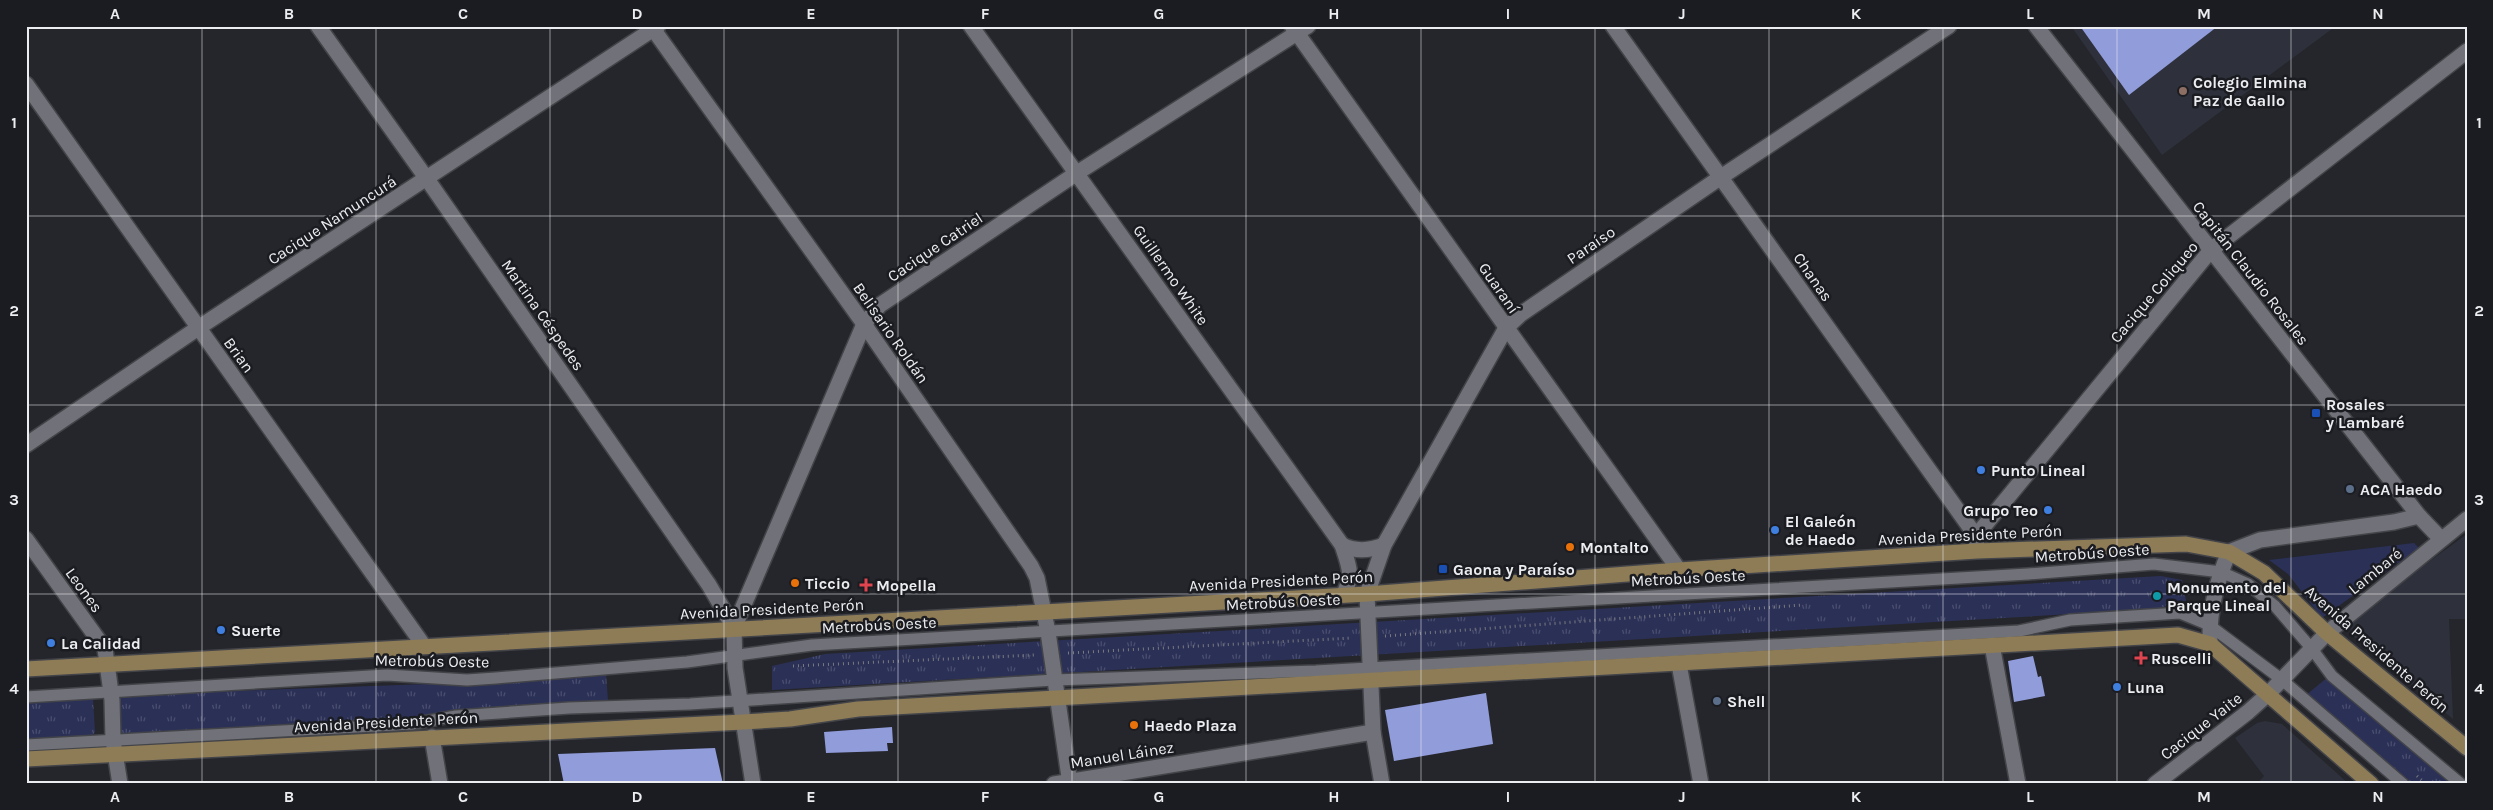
<svg xmlns="http://www.w3.org/2000/svg" width="2493" height="810" font-family="Karla,sans-serif">
	<defs>
		<pattern id="park-tufts" width="24" height="20" patternUnits="userSpaceOnUse" patternTransform="scale(1.25)"><rect width="24" height="20" fill="#2b3057"/><path d="M3 7l-1-3M5 7V3M7 7l1-3M15 17l-1-3M17 17v-4M19 17l1-3" fill="none" stroke="#4a4e6f"/></pattern>
	</defs>
	<rect width="100%" height="100%" fill="#25262b"/>
	<g fill="#2e313b">
		<polygon points="2071,26 2336,26 2162,155"/>
		<polygon points="2467,534 2467,619 2449,619 2453,719 2353,636 2350,628 2353,617"/>
		<polygon points="2265,721 2282,724 2349,784 2257,784 2264,776 2235,738 2257,723"/>
	</g>
	<polygon fill="#2b3057" points="2414,543 2419,548 2322,618 2288,574 2269,560"/>
	<g fill="url(#park-tufts)">
		<polygon points="2161,576 2182,580 2186,601 2156,609 772,690 772,666 825,654"/>
		<polygon points="606,673 608,701 418,719 119,736 116,699 123,695 457,683"/>
		<polygon points="2328,677 2453,784 2406,784 2305,696"/>
		<polygon points="78,698 93,699 95,732 91,737 26,742 26,702"/>
	</g>
	<g fill="#919cdb">
		<polygon points="2080,26 2218,26 2129,95"/>
		<polygon points="2033,656 2038,677 2041,676 2045,696 2014,702 2008,661"/>
		<polygon points="1486,693 1493,744 1394,761 1385,710"/>
		<polygon points="892,727 893,743 887,743 888,751 826,753 824,732"/>
		<polygon points="715,748 723,784 564,784 558,754"/>
	</g>
	<g fill="none" stroke-linecap="round" stroke-linejoin="round">
		<defs>
			<g id="service">
				<polyline points="26,697 387,675 467,680 496,678 687,662 812,645 2028,574 2154,564 2221,572 2248,584 2275,606 2312,649 2332,676 2461,784"/>
				<polyline points="26,745 412,724 456,716 569,708 690,704 1054,680 1316,671 2019,631 2070,620 2180,613 2209,625 2281,679 2403,784"/>
			</g>
			<g id="minor">
				<polyline points="318,26 427,179 709,585 734,628"/>
				<polyline points="651,26 864,324 1031,566 1037,578 1048,632 1070,784"/>
				<path d="M971 26 1342 545C1349 566 1354 575 1343 595"/>
				<polyline points="1292,26 1679,570"/>
				<polyline points="1613,26 1976,536 1977,546"/>
				<polyline points="26,84 424,646"/>
				<polyline points="26,445 198,328 658,26"/>
				<polyline points="1976,536 2211,250 2467,51"/>
				<polyline points="26,539 105,649 112,700 113,740 120,784"/>
				<path d="M1342 545C1356 552 1369 551 1384 545"/>
				<polyline points="734,628 864,324 880,305 1077,173 1308,26"/>
				<polyline points="1992,645 2018,784"/>
				<polyline points="1679,664 1701,784"/>
				<polyline points="432,737 440,784"/>
				<polyline points="1054,784 1373,732"/>
				<polyline points="1382,784 1373,732 1367,594 1384,545 1506,328 1521,314 1721,177 1949,26"/>
				<polyline points="2155,784 2248,712 2267,695"/>
			</g>
			<g id="tertiary">
				<polyline points="2036,26 2419,516 2441,539"/>
				<polyline points="734,628 735,668 753,784"/>
				<path d="M2210 644C2209 611 2216 583 2229 552L2260 540 2394 522 2419 516"/>
				<polyline points="2267,695 2327,633 2467,519"/>
			</g>
			<g id="secondary">
				<polyline points="26,669 1367,594 1679,570 1977,551 2186,544 2229,552 2264,573 2327,633 2467,748"/>
				<polyline points="26,759 743,722 790,719 858,709 2178,635 2210,644 2371,784"/>
			</g>
		</defs>
		<use href="#service" stroke="#434449" stroke-width="14"/>
		<use href="#minor" stroke="#434449" stroke-width="18"/>
		<use href="#tertiary" stroke="#434449" stroke-width="18"/>
		<use href="#secondary" stroke="#434449" stroke-width="18"/>
		<g stroke="#797a7f" stroke-width="3" stroke-dasharray="1 4" stroke-linecap="butt">
			<polyline points="1385,636 1802,605"/>
			<polyline points="1068,653 1351,638"/>
			<polyline points="793,666 1034,655"/>
			<polyline points="2417,776 2426,784"/>
		</g>
		<use href="#service" stroke="#717279" stroke-width="11"/>
		<use href="#minor" stroke="#717279" stroke-width="15"/>
		<use href="#tertiary" stroke="#717279" stroke-width="15"/>
		<use href="#secondary" stroke="#8e7c56" stroke-width="15"/>
	</g>
	<path fill="none" stroke="#ecedf0" stroke-width="1" stroke-opacity="0.55" d="M202 26V784M376 26V784M550 26V784M724 26V784M898 26V784M1072 26V784M1246 26V784M1421 26V784M1595 26V784M1769 26V784M1943 26V784M2117 26V784M2291 26V784M26 216H2467M26 405H2467M26 594H2467"/>
	<circle fill="#8d6e63" stroke="#1b1c21" stroke-width="2" cx="2183" cy="91" r="5"/>
	<g fill="#1a4fb4" stroke="#1b1c21" stroke-width="2">
		<rect x="2311" y="408" width="10" height="10" rx="2.5"/>
		<rect x="1438" y="564" width="10" height="10" rx="2.5"/>
	</g>
	<g fill="#3f7fe0" stroke="#1b1c21" stroke-width="2">
		<circle cx="1981" cy="470" r="5"/>
		<circle cx="2048" cy="510" r="5"/>
		<circle cx="1775" cy="530" r="5"/>
		<circle cx="221" cy="630" r="5"/>
		<circle cx="51" cy="643" r="5"/>
		<circle cx="2117" cy="687" r="5"/>
	</g>
	<g fill="#5c6f8a" stroke="#1b1c21" stroke-width="2">
		<circle cx="2350" cy="489" r="5"/>
		<circle cx="1717" cy="701" r="5"/>
	</g>
	<g fill="#e8710a" stroke="#1b1c21" stroke-width="2">
		<circle cx="1570" cy="547" r="5"/>
		<circle cx="795" cy="583" r="5"/>
		<circle cx="1134" cy="725" r="5"/>
	</g>
	<g fill="#e0444e" stroke="#1b1c21" stroke-width="2">
		<path d="M863.5 577.5h5v5h5v5h-5v5h-5v-5h-5v-5h5z"/>
		<path d="M2138.5 650.5h5v5h5v5h-5v5h-5v-5h-5v-5h5z"/>
	</g>
	<circle fill="#0f9aa8" stroke="#1b1c21" stroke-width="2" cx="2157" cy="596" r="5"/>
	<g text-anchor="middle" dominant-baseline="central" stroke-width="5" stroke-linejoin="round" paint-order="stroke">
		<g font-size="16" font-weight="bold" fill="#ecedf0" stroke="#1b1c21" text-anchor="start">
			<text x="2193" y="82">Colegio Elmina<tspan x="2193" dy="18">Paz de Gallo</tspan></text>
			<text x="2326" y="404">Rosales<tspan x="2326" dy="18">y Lambaré</tspan></text>
			<text x="1991" y="470">Punto Lineal</text>
			<text x="2360" y="489">ACA Haedo</text>
			<text x="2038" y="510" text-anchor="end">Grupo Teo</text>
			<text x="1785" y="521">El Galeón<tspan x="1785" dy="18">de Haedo</tspan></text>
			<text x="1580" y="547">Montalto</text>
			<text x="1453" y="569">Gaona y Paraíso</text>
			<text x="805" y="583">Ticcio</text>
			<text x="876" y="585">Mopella</text>
			<text x="2167" y="587">Monumento del<tspan x="2167" dy="18">Parque Lineal</tspan></text>
			<text x="231" y="630">Suerte</text>
			<text x="61" y="643">La Calidad</text>
			<text x="2151" y="658">Ruscelli</text>
			<text x="2127" y="687">Luna</text>
			<text x="1727" y="701">Shell</text>
			<text x="1144" y="725">Haedo Plaza</text>
		</g>
		<g font-size="16" fill="#ecedf0" stroke="#1b1c21">
			<text transform="translate(332 220) rotate(-33)">Cacique Namuncurá</text>
			<text transform="translate(1591 245) rotate(-34)">Paraíso</text>
			<text transform="translate(935 247) rotate(-34)">Cacique Catriel</text>
			<text transform="translate(2251 273) rotate(52)">Capitán Claudio Rosales</text>
			<text transform="translate(1171 275) rotate(55)">Guillermo White</text>
			<text transform="translate(1813 277) rotate(55)">Chanas</text>
			<text transform="translate(1499 288) rotate(55)">Guaraní</text>
			<text transform="translate(2154 292) rotate(-50)">Cacique Coliqueo</text>
			<text transform="translate(543 315) rotate(55)">Martina Céspedes</text>
			<text transform="translate(891 333) rotate(55)">Belisario Roldán</text>
			<text transform="translate(239 355) rotate(54)">Brian</text>
			<text transform="translate(1970 535) rotate(-3)">Avenida Presidente Perón</text>
			<text transform="translate(2092 553) rotate(-4)">Metrobús Oeste</text>
			<text transform="translate(2375 571) rotate(-39)">Lambaré</text>
			<text transform="translate(1688 578) rotate(-3)">Metrobús Oeste</text>
			<text transform="translate(1281 581) rotate(-3)">Avenida Presidente Perón</text>
			<text transform="translate(84 590) rotate(54)">Leones</text>
			<text transform="translate(1283 602) rotate(-3)">Metrobús Oeste</text>
			<text transform="translate(772 609) rotate(-3)">Avenida Presidente Perón</text>
			<text transform="translate(879 625) rotate(-3)">Metrobús Oeste</text>
			<text transform="translate(2377 649) rotate(41)">Avenida Presidente Perón</text>
			<text transform="translate(432 661) rotate(1)">Metrobús Oeste</text>
			<text transform="translate(386 722) rotate(-3)">Avenida Presidente Perón</text>
			<text transform="translate(2201 726) rotate(-38)">Cacique Yaite</text>
			<text transform="translate(1122 755) rotate(-9)">Manuel Láinez</text>
		</g>
	</g>
	<rect width="2493" height="810" fill="none" stroke="#1b1c21" stroke-width="55"/>
	<rect x="28" y="28" width="2438" height="754" fill="none" stroke="#ecedf0" stroke-width="2"/>
	<g font-size="16" text-anchor="middle" font-weight="bold" fill="#ecedf0">
		<text x="115" y="19">A</text>
		<text x="289" y="19">B</text>
		<text x="463" y="19">C</text>
		<text x="637" y="19">D</text>
		<text x="811" y="19">E</text>
		<text x="985" y="19">F</text>
		<text x="1159" y="19">G</text>
		<text x="1334" y="19">H</text>
		<text x="1508" y="19">I</text>
		<text x="1682" y="19">J</text>
		<text x="1856" y="19">K</text>
		<text x="2030" y="19">L</text>
		<text x="2204" y="19">M</text>
		<text x="2378" y="19">N</text>
		<text x="14" y="128">1</text>
		<text x="2479" y="128">1</text>
		<text x="14" y="316">2</text>
		<text x="2479" y="316">2</text>
		<text x="14" y="505">3</text>
		<text x="2479" y="505">3</text>
		<text x="14" y="694">4</text>
		<text x="2479" y="694">4</text>
		<text x="115" y="802">A</text>
		<text x="289" y="802">B</text>
		<text x="463" y="802">C</text>
		<text x="637" y="802">D</text>
		<text x="811" y="802">E</text>
		<text x="985" y="802">F</text>
		<text x="1159" y="802">G</text>
		<text x="1334" y="802">H</text>
		<text x="1508" y="802">I</text>
		<text x="1682" y="802">J</text>
		<text x="1856" y="802">K</text>
		<text x="2030" y="802">L</text>
		<text x="2204" y="802">M</text>
		<text x="2378" y="802">N</text>
	</g>
</svg>
